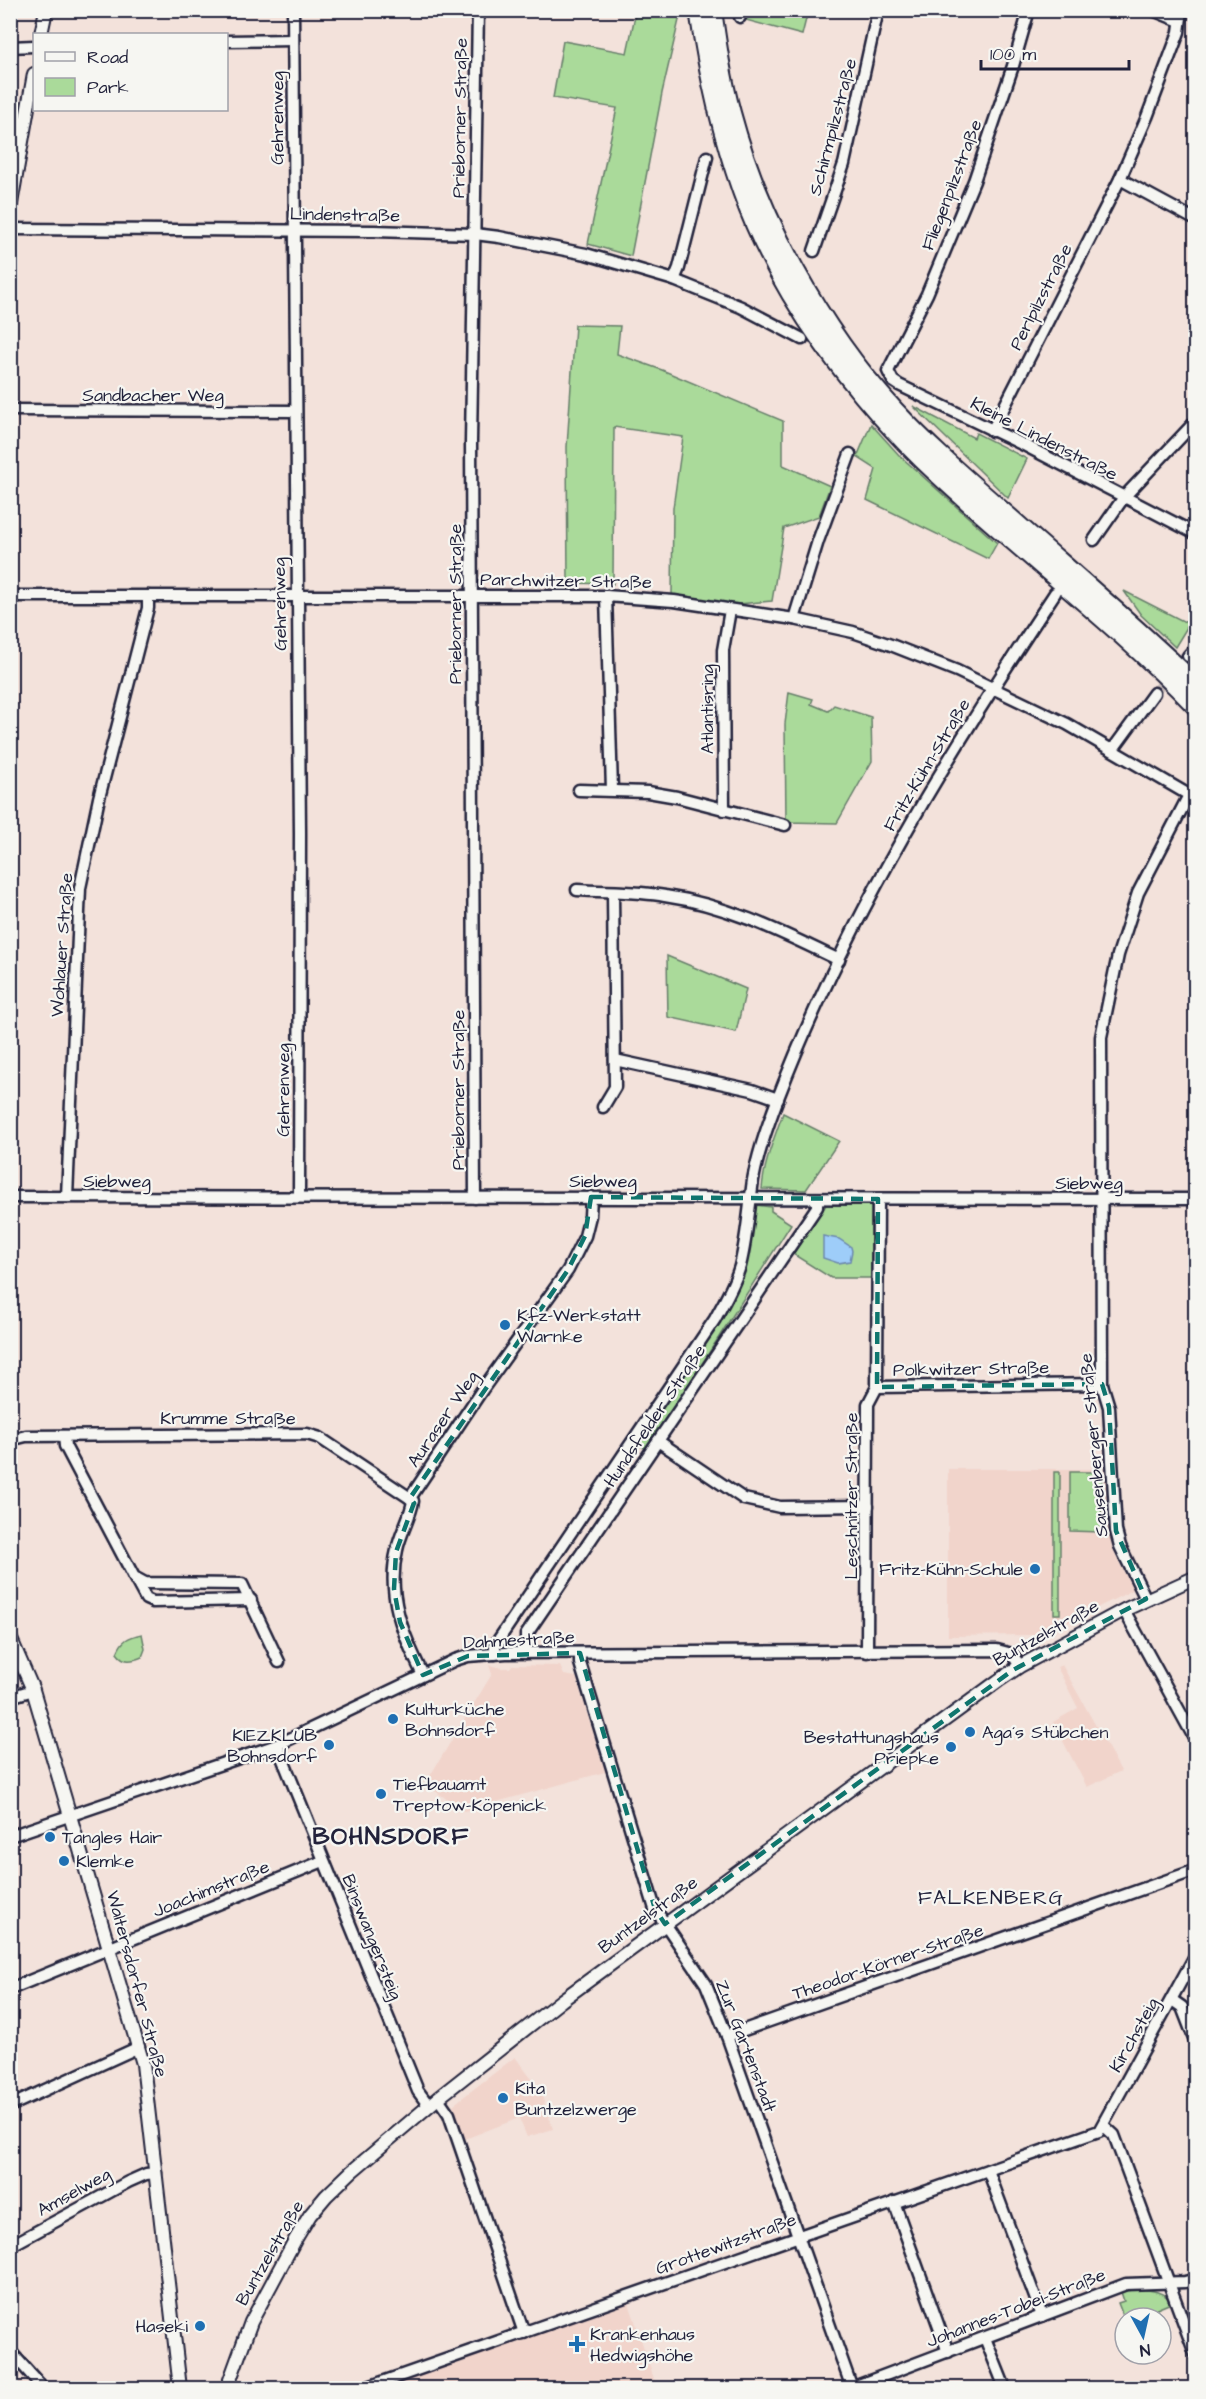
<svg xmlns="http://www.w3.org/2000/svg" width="1206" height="2399" font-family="'Architects Daughter',sans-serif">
	<rect width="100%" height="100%" fill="#f3e2db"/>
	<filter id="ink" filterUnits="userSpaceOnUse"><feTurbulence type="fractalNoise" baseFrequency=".0167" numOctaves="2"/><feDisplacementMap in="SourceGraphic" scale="12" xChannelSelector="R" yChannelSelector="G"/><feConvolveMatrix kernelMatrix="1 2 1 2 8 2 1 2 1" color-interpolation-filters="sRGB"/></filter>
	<g filter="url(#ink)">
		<g fill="#f1d4cb">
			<polygon points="948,1469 1106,1469 1108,1521 1112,1548 1133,1590 1050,1631 1042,1630 1032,1635 948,1636"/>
			<polygon points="489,1665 502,1668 510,1668 512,1665 560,1666 564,1675 576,1677 605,1772 464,1811 425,1784 492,1674"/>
			<polygon points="1062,1665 1121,1771 1087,1787 1053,1722 1078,1708 1057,1667"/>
			<polygon points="515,2057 540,2090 553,2129 527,2137 519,2118 465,2139 453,2105"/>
			<polygon points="629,2303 657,2388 397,2388 396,2384"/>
		</g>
		<g fill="#aada9a" stroke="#667e6a" stroke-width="1.5">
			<polygon points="636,11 679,11 679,20 662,93 631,256 588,244 617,108 553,98 563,41 627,53"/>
			<polygon points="748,11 748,10 808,11 802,35 746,20"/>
			<polygon points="575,325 620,326 617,354 662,370 783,421 783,465 830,486 819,516 784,528 772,601 727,605 672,596 673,508 683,437 614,427 613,584 568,583 567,447"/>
			<polygon points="913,406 974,438 976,433 1027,459 1008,498"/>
			<polygon points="871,424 899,455 997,543 988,559 867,500 876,469 857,457"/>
			<polygon points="1124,591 1189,624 1175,647 1141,615"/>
			<polygon points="789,692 813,699 811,704 828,711 834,705 871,717 872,761 837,823 786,822 785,724"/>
			<polygon points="667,956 746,989 736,1032 668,1017"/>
			<path d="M783 1113 839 1141 806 1190 762 1189C764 1162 774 1139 783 1113Z"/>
			<polygon points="756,1205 771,1207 771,1211 791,1224 647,1450 636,1442 723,1317 742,1269"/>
			<polygon points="826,1205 871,1205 871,1278 831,1278 793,1254"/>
			<rect x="1054" y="1472" width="6" height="142"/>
			<polygon points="1070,1472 1102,1472 1101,1532 1070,1531"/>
			<path d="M142 1634 145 1649 142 1657C132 1661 124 1663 117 1653 122 1640 128 1637 142 1634Z"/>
			<path d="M1137 2289C1149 2290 1166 2291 1171 2303L1135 2318H1125V2321L1118 2303 1124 2301 1121 2292Z"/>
		</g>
		<polygon fill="#9ecdf9" stroke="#6c89ad" stroke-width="1.5" points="823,1236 839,1239 851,1247 852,1251 850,1261 838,1263 823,1258"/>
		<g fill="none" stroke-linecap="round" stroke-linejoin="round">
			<polyline stroke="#c9bcbb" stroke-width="10" stroke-dasharray="10 5" stroke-linecap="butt" points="1154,693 1188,656"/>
			<defs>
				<g id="minor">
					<polyline points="293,10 300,833 299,1197"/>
					<polyline points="1029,10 1013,66 974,181 927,294 888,371 893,381 899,385 1026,446 1196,534"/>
					<polyline points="1153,10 1180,21"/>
					<polyline points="740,17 742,10"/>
					<polyline points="226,41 293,40"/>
					<polyline points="10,47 34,46"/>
					<polyline points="1120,179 1196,220"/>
					<polyline points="10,229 374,231 475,234 499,237 586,254 674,280 741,307 802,339"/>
					<polyline points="814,251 844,164 878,10"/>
					<polyline points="674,280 679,268 707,157"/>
					<polyline points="10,410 295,411"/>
					<polyline points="992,431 1120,179 1147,117 1179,32 1182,10"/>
					<polyline points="1094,540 1124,497 1196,421"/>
					<polyline points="10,596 606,596 674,601 794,619 853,632 891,645 957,671 1067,724 1196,799"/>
					<polyline points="606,596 612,790"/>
					<polyline points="794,619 818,541 850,454"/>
					<polyline points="1188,656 1196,647"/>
					<polyline points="1113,749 1154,693"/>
					<polyline points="579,790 648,792 677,797 785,825"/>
					<polyline points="724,810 723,650 730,610"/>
					<path d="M577 890C606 892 637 891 665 896 728 905 783 933 839 960"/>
					<polyline points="615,1060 752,1090 778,1099"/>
					<polyline points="603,1107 615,1087 613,893"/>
					<polyline points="10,1197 1196,1199"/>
					<polyline points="67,1197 80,888 99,798 148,608 148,596"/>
					<polyline points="475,1198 471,442 478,10"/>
					<polyline points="877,1387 1102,1384"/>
					<polyline points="64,1436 65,1446 134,1577 145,1583 242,1584 279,1662"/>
					<polyline points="10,1440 26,1436 307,1434 320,1438 410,1498"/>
					<polyline points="658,1441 744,1499 780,1507 868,1506"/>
					<polyline points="410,1498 482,1390 568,1270 585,1236 590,1216 591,1197"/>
					<path d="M410 1498 413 1501C411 1516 400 1534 397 1550 386 1595 403 1635 423 1675"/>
					<polyline points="134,1577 146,1599 153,1602 251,1600"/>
					<polyline points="1146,1599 1120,1546 1116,1531 1109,1407 1102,1384 1101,1037 1118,955 1138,893 1189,795"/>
					<polyline points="1124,1610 1196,1741"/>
					<polyline points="867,1652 868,1404 877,1387 878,1199"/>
					<polyline points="526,1653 526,1635 787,1251 817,1207 817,1199"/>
					<polyline points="580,1653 580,1663 655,1909 706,1984 727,2036 852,2388"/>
					<path d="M495 1654V1645L715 1319C724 1302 735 1284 740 1266 747 1238 749 1209 753 1180 758 1152 768 1124 778 1098 847 918 949 753 1055 593"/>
					<polyline points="10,1697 33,1690"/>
					<polyline points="277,1745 418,2091 429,2106"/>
					<polyline points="10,1836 277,1745 455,1660 468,1656 506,1653 997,1650 1012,1654 1020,1666"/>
					<polyline points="10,1989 323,1861"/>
					<polyline points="1172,2000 1182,2007 1196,2043"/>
					<polyline points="727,2036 1196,1870"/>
					<polyline points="438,2098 449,2114 524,2333"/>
					<polyline points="10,2106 139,2047"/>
					<polyline points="1103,2125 1114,2135 1196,2356"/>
					<polyline points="988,2170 1042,2316"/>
					<polyline points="894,2202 948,2352"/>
					<polyline points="10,2246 128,2182 146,2174 156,2173"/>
					<polyline points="985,2338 1005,2388"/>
					<polyline points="10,2351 43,2388"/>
					<polyline points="365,2388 1099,2131 1196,1954"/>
					<polyline points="851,2388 1126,2284 1185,2282 1196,2279"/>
				</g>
				<g id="tertiary">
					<polyline points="41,34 46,10"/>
					<polyline points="10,209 34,74"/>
					<polyline points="10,1637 33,1690 143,2064 180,2388"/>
					<polyline points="227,2388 251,2322 295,2240 310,2215 326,2196 351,2172 438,2098 562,2000 998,1681 1020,1666 1124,1610 1196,1577"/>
				</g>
				<g id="motorway">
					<path d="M699 10C708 72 721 132 742 191 779 296 858 400 939 475 1023 553 1116 623 1196 706"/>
					<path d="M712 10C717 45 722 80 731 113 759 218 820 330 894 410 929 448 970 483 1010 518 1072 573 1136 627 1196 685"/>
				</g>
			</defs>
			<use href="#minor" stroke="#22223b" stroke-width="15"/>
			<use href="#tertiary" stroke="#22223b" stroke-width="16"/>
			<use href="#motorway" stroke="#22223b" stroke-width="22"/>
			<use href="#minor" stroke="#f6f6f2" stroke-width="10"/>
			<use href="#tertiary" stroke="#f6f6f2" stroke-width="12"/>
			<use href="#motorway" stroke="#f6f6f2" stroke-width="18"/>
		</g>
	</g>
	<path fill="none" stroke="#0f766e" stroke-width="4.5" stroke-dasharray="12 8" stroke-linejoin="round" d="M591 1197 878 1199 877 1387 1102 1384 1109 1407 1116 1531 1146 1599 1013 1670 665 1924 655 1909 580 1653 468 1656 423 1675 400 1622 394 1589 396 1552 414 1503 410 1498 568 1270 585 1236Z"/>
	<g fill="#1f6fb2" stroke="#f6f6f2" stroke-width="2">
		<circle cx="505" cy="1325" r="6"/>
		<circle cx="1035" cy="1569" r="6"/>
		<circle cx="393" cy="1719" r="6"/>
		<circle cx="970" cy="1732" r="6"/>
		<circle cx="329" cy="1745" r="6"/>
		<circle cx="951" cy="1747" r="6"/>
		<circle cx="381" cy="1794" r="6"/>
		<circle cx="50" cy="1837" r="6"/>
		<circle cx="64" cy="1861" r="6"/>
		<circle cx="503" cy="2098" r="6"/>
		<circle cx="200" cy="2326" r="6"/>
		<path d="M574 2335h6v6h6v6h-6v6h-6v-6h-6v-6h6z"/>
	</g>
	<g text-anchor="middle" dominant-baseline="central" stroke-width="4.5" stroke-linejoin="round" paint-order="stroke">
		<g font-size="18" fill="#22223b" stroke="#f6f6f2">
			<text transform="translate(277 118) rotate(-90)">Gehrenweg</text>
			<text transform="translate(460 118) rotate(-89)">Prieborner Straße</text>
			<text transform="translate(833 127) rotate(-75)">Schirmpilzstraße</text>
			<text transform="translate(952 185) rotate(-69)">Fliegenpilzstraße</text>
			<text transform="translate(345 215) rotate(1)">Lindenstraße</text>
			<text transform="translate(1041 297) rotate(-63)">Perlpilzstraße</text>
			<text x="153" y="395">Sandbacher Weg</text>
			<text transform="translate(1044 439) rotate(27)">Kleine Lindenstraße</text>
			<text transform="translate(566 581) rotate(1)">Parchwitzer Straße</text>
			<text transform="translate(280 604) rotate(-91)">Gehrenweg</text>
			<text transform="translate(455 604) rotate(-90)">Prieborner Straße</text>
			<text transform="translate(707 709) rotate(-90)">Atlantisring</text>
			<text transform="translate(927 765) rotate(-59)">Fritz-Kühn-Straße</text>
			<text transform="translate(62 945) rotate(-86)">Wohlauer Straße</text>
			<text transform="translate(283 1090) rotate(-90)">Gehrenweg</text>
			<text transform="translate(458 1090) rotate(-90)">Prieborner Straße</text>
			<text x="117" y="1181">Siebweg</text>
			<text x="603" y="1181">Siebweg</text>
			<text x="1089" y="1183">Siebweg</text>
			<text transform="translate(971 1369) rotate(-1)">Polkwitzer Straße</text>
			<text transform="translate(655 1416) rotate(-56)">Hundsfelder Straße</text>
			<text x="228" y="1418">Krumme Straße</text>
			<text transform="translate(443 1419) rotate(-56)">Auraser Weg</text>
			<text transform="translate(1094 1445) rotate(-95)">Sausenberger Straße</text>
			<text transform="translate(851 1496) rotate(-90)">Leschnitzer Straße</text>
			<text transform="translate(1046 1633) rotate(-29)">Buntzelstraße</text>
			<text transform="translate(519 1640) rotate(-3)">Dahmestraße</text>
			<text transform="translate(211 1889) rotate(-22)">Joachimstraße</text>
			<text transform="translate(648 1915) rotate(-36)">Buntzelstraße</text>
			<text transform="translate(372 1937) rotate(68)">Binswangersteig</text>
			<text transform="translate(888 1962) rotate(-19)">Theodor-Körner-Straße</text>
			<text transform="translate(137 1984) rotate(75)">Waltersdorfer Straße</text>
			<text transform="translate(1134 2035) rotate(-61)">Kirchsteig</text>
			<text transform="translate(746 2046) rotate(69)">Zur Gartenstadt</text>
			<text transform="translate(74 2192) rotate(-29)">Amselweg</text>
			<text transform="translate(726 2244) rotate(-20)">Grottewitzstraße</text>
			<text transform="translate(270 2253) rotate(-60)">Buntzelstraße</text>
			<text transform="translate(1016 2308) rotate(-21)">Johannes-Tobei-Straße</text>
		</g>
		<g font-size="18" fill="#22223b" stroke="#f6f6f2" text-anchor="start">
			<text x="517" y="1315">Kfz-Werkstatt<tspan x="517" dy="21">Warnke</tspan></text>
			<text x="1023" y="1569" text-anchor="end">Fritz-Kühn-Schule</text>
			<text x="405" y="1709">Kulturküche<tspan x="405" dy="21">Bohnsdorf</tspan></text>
			<text x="982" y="1732">Aga´s Stübchen</text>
			<text x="317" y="1735" text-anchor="end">KIEZKLUB<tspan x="317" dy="21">Bohnsdorf</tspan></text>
			<text x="939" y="1737" text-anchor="end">Bestattungshaus<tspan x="939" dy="21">Priepke</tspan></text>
			<text x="393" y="1784">Tiefbauamt<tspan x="393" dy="21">Treptow-Köpenick</tspan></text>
			<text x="62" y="1837">Tangles Hair</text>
			<text x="76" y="1861">Klemke</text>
			<text x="515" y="2088">Kita<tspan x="515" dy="21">Buntzelzwerge</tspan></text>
			<text x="188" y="2326" text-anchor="end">Haseki</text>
			<text x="590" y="2334">Krankenhaus<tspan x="590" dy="21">Hedwigshöhe</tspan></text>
		</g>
		<g font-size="20" letter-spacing="1.5" fill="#22223b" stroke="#f6f6f2">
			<text x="991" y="1898">FALKENBERG</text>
		</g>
		<g font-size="24" font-weight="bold" letter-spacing="1.5" fill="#22223b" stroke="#f6f6f2">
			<text x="391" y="1837">BOHNSDORF</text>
		</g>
	</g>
	<rect width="1206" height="2399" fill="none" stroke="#f6f6f2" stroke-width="36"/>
	<rect x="18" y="18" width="1170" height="2363" fill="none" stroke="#22223b" stroke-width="2" filter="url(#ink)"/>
	<rect x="33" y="33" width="195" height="78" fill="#f6f6f2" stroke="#a1a1a9" stroke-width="1.5"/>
	<rect x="45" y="52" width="30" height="9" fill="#f6f6f2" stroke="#a1a1a9" stroke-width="1.5"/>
	<text x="87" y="63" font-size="18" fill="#22223b">Road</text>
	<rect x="45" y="78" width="30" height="18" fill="#aada9a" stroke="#a1a1a9" stroke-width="1.5"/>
	<text x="87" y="93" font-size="18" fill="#22223b">Park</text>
	<g transform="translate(1143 2336) rotate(172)"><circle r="28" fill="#f6f6f2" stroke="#a1a1a9" stroke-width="1.5"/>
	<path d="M0-4.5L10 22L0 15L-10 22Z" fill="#1f6fb2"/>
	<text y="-9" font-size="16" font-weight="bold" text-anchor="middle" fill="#22223b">N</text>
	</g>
	<path d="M981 60v9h148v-9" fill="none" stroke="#22223b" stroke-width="3"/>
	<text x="990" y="60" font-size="18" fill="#22223b" stroke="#f6f6f2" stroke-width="4.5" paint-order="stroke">100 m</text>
</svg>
